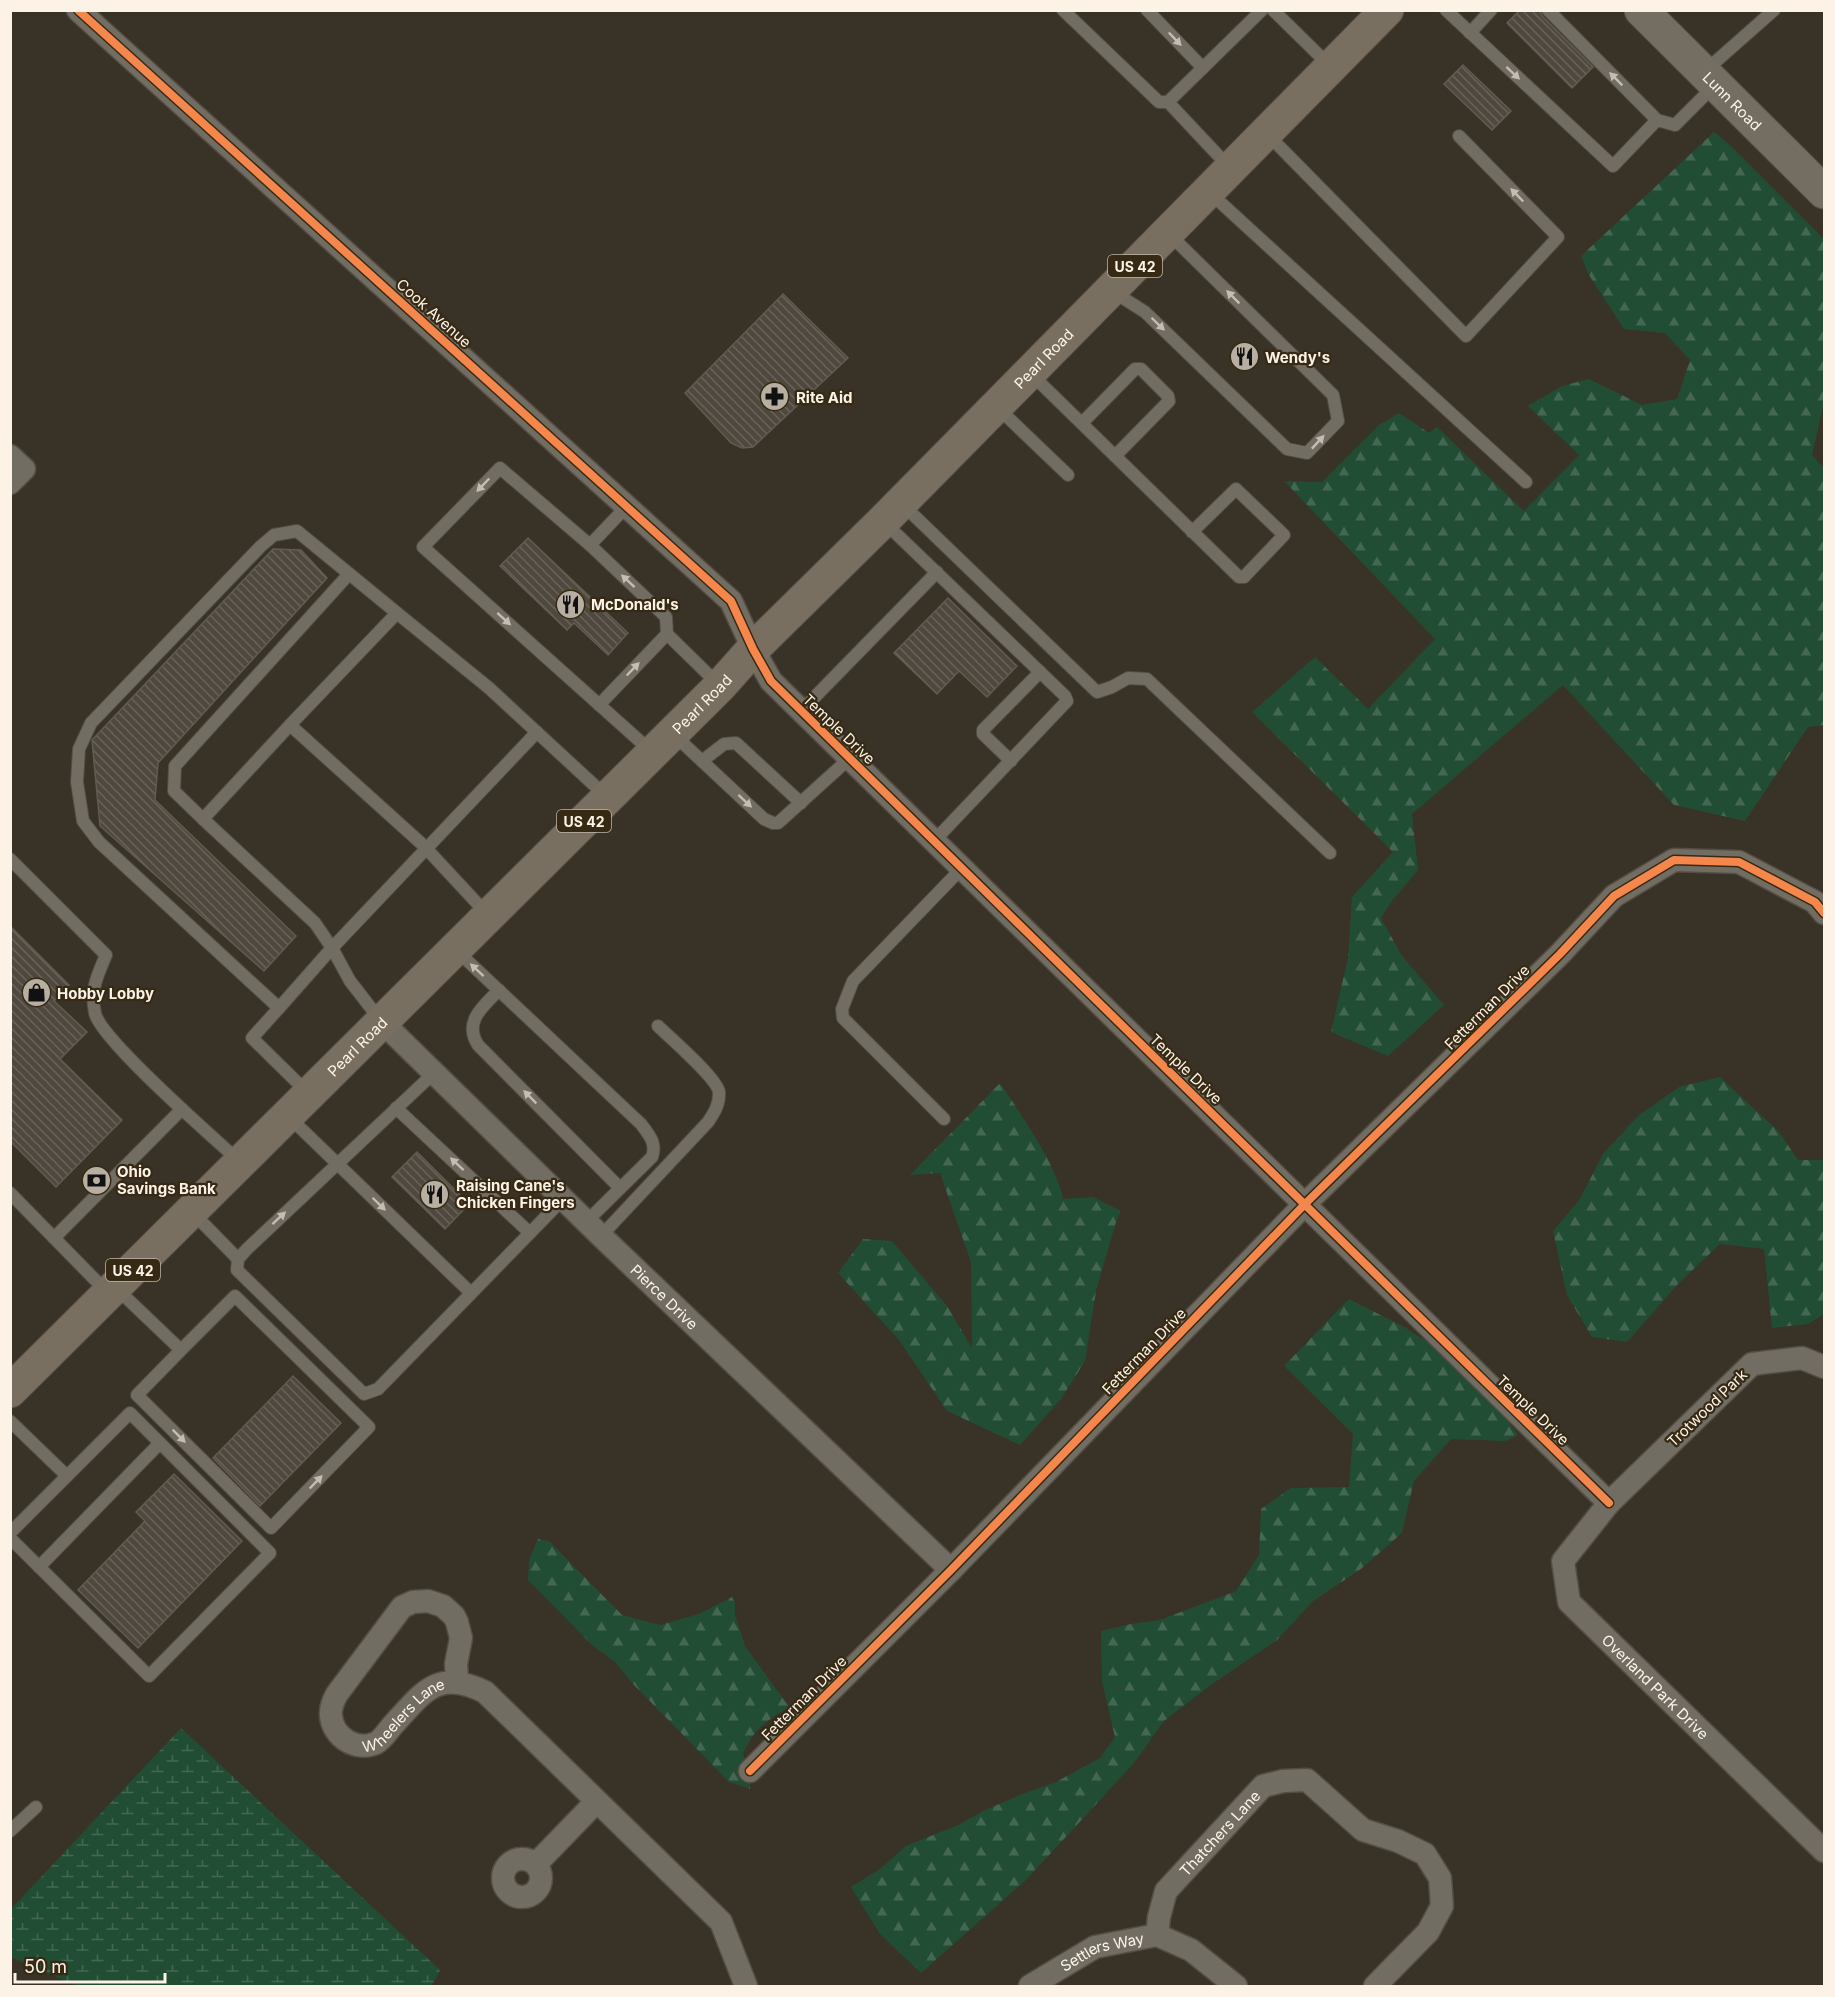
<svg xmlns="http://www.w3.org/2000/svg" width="1835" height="1997" font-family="Inter,sans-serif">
	<defs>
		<pattern id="forest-firs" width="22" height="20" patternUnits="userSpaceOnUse" patternTransform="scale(1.5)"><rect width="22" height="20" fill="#224d35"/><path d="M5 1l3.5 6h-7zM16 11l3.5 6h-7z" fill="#436752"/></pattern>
		<pattern id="wetland-marsh" width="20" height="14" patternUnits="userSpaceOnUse" patternTransform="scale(1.5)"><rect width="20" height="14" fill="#224d35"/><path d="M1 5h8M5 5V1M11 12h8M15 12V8" fill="none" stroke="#436752"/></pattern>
		<pattern id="building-back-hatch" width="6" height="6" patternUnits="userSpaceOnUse" patternTransform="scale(1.5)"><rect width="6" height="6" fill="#4e483e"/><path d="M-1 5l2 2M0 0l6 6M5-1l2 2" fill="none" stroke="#68635a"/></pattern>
	</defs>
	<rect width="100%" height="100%" fill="#393226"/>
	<g fill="url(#forest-firs)">
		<polygon points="1714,132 1732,147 1824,239 1824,402 1812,455 1824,468 1824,725 1808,727 1745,821 1674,805 1563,685 1412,814 1418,870 1391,902 1381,918 1402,956 1444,1005 1388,1056 1331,1032 1348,958 1352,897 1393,852 1252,712 1315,657 1368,709 1435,639 1284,481 1322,482 1379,425 1399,413 1429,433 1437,427 1524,511 1579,455 1528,406 1562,386 1589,379 1642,405 1677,399 1690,360 1665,333 1624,329 1589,275 1581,256"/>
		<polygon points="1720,1077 1779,1132 1798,1160 1824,1160 1824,1314 1808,1324 1772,1328 1764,1249 1720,1244 1677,1285 1627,1342 1592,1337 1567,1295 1553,1231 1580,1199 1603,1154 1638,1116 1679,1087"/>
		<path d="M1000 1083C1019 1112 1057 1165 1063 1199L1093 1197 1121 1211 1116 1222 1096 1291 1085 1361 1061 1399 1020 1445 947 1411 899 1340 838 1273 863 1239 892 1241 947 1306 972 1348 971 1262 940 1173 910 1175Z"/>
		<polygon points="1349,1299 1406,1328 1469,1370 1518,1435 1505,1441 1451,1439 1414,1481 1402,1533 1361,1569 1313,1601 1277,1640 1212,1684 1164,1721 1134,1763 1026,1880 921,1973 880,1934 851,1887 880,1869 906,1846 958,1825 985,1810 1025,1793 1056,1782 1100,1758 1115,1737 1102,1681 1101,1631 1131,1624 1160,1620 1236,1591 1259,1555 1261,1509 1291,1488 1349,1487 1353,1434 1284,1366"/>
		<path d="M538 1539 549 1541 622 1615 660 1625 699 1614 732 1597 735 1603V1615L745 1646 789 1707C766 1721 754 1729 743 1754L750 1771V1789L729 1782 633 1684 615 1662 592 1645 528 1580 529 1560Z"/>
	</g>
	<polygon fill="url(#wetland-marsh)" points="181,1728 440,1970 432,1986 77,1986 11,1957 11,1909"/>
	<g fill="url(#building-back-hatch)" stroke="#615b51" stroke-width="1.5">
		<polygon points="1520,10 1540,10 1542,16 1593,67 1572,88 1507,23"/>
		<polygon points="1463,65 1511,111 1492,130 1444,84"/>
		<polygon points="783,294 848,358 753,447 742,448 731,443 685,393"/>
		<polygon points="528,538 628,633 608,655 574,623 567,630 500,566"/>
		<polygon points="273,549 301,550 327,578 158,763 155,800 296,936 264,971 100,826 92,740"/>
		<polygon points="948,598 1017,666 987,697 959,671 937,694 894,653"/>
		<polygon points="10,926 69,985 54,1001 87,1032 60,1059 122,1120 56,1187 10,1141"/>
		<polygon points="417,1152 469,1204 445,1229 392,1177"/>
		<polygon points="293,1376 341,1423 260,1506 213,1458"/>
		<polygon points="174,1474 242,1541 138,1648 78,1590 145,1521 136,1512"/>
	</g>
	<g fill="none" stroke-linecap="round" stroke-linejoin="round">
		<defs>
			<g id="lane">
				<polyline points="1063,10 1159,102 1168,102"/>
				<polyline points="1147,10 1203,68"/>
				<polyline points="1273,10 1330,66"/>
				<polyline points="1446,10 1613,166 1657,120"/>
				<polyline points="1548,10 1657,120 1675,125 1715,85"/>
				<polyline points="1470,33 1491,10"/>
				<polyline points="1705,71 1774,10"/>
				<polyline points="1267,134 1466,336 1558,237 1459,136"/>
				<polyline points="1230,168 1168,102 1262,10"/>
				<polyline points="1209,192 1526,482"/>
				<polyline points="1112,291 1145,312 1287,449 1307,453 1338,421 1333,395 1169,234"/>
				<path d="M1030 373C1100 441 1169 509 1239 577H1244L1284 535 1236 489 1192 532"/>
				<polyline points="997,407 1068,475"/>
				<polyline points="1082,423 1135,369 1141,369 1168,396 1169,401 1115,456"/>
				<polyline points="902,504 1097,692 1112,687 1128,678 1147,679 1330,853"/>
				<polyline points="884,522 1065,696 1067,701 934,841"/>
				<polyline points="590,545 627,506"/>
				<polyline points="599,705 667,634"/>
				<polyline points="801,711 937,572"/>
				<polyline points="290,725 203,819 315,923 332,948 537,732"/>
				<polyline points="673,734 764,819 773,823 778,823 850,758"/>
				<polyline points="652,752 423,547 500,468 590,545 666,617 667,634 719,685"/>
				<polyline points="702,761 724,744 736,743 801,803"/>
				<polyline points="1011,761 983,734 983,730 1040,672"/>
				<polyline points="203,819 174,791 175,766 349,574"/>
				<path d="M10 859 106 955C97 977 90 989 95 1013 100 1039 214 1138 239 1161"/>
				<polyline points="488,915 423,845 290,725 397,613 489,688 607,797"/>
				<path d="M456 950 641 1124C649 1135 657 1143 652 1157L587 1221"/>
				<path d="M499 990C483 1006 463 1022 478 1045L620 1188"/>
				<polyline points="279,1008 252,1038 308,1093"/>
				<polyline points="381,1021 350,981 332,948 279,1008 99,842 83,821 77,782 79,749 91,723 261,546 274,535 297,531 397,613"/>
				<polyline points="434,1073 247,1249 238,1259 237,1270 364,1394 378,1389 563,1199"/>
				<polyline points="396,1108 530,1233"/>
				<polyline points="289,1117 471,1293"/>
				<polyline points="944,1119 843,1018 842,1009 853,981 962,868"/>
				<polyline points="10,1193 108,1293"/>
				<polyline points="193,1213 238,1259"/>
				<path d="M601 1236 708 1122C714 1113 720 1104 719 1092 717 1078 670 1038 658 1026"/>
				<polyline points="54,1238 182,1109"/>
				<polyline points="116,1288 181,1350 137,1395 271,1528 369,1427 235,1296 181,1350"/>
				<polyline points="10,1421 67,1476"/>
				<polyline points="10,1533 130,1413 270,1553 149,1676 10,1538"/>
				<polyline points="39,1567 160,1443"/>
				<polyline points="10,1831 36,1807"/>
			</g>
			<g id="street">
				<polyline points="78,10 731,601 753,649 771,681 1609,1503"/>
				<polyline points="10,456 24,469 10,483"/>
				<path id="s1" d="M382 1022 601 1236 951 1570"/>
				<path id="s2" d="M1824 1367 1802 1358 1752 1364 1609 1503 1563 1561 1569 1602 1824 1851"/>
				<path id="s3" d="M457 1681 456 1664 461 1638 457 1622 454 1616 443 1606 428 1601 413 1602 402 1607 337 1694C333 1701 330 1708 331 1716 333 1737 356 1752 376 1743 382 1740 387 1732 392 1726 423 1693 436 1668 485 1692L721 1922 746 1986"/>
				<polyline points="750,1771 951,1570 1305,1204 1560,954 1614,896 1674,860 1739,862 1815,902 1824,913"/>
				<circle cx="522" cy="1878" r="19"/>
				<polyline points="536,1864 596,1802"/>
				<path id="s4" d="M1157 1935 1159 1917 1166 1891 1263 1786 1283 1781 1307 1780 1363 1830 1398 1841 1425 1854 1440 1878 1442 1906 1428 1932 1375 1986"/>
				<path id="s5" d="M1030 1986 1095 1947 1157 1935 1191 1950 1236 1986"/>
			</g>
			<g id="secondary">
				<path id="s6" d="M1641 10 1824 192"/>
			</g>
			<g id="primary">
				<path id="s7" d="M10 1391 720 686 753 649 883 521 1387 10"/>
			</g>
		</defs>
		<use href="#lane" stroke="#544d43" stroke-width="14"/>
		<use href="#street" stroke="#544d43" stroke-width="25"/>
		<use href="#secondary" stroke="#544d43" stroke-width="35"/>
		<use href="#primary" stroke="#544d43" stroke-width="35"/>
		<use href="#lane" stroke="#726d63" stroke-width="12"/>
		<use href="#street" stroke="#726d63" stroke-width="22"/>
		<use href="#secondary" stroke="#746e62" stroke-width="33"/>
		<use href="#primary" stroke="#786f60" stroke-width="33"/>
		<defs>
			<g id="cycleway">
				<polyline points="78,10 731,601 753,649 771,681 1609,1503"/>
				<polyline points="750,1771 951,1570 1305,1204 1560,954 1614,896 1674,860 1739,862 1815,902 1824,913"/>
			</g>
		</defs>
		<use href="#cycleway" stroke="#372a14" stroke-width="11"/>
		<use href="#cycleway" stroke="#f5874c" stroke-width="8"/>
	</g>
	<defs><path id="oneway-solid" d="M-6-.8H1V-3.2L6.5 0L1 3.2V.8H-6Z" transform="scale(1.5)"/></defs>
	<g fill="#c5bdb2">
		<use href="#oneway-solid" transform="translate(1175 39) rotate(46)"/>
		<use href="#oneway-solid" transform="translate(1513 73) rotate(43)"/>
		<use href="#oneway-solid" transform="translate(1616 79) rotate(-135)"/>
		<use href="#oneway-solid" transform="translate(1517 195) rotate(-134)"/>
		<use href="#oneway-solid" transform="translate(1233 297) rotate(-135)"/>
		<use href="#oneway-solid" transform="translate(1158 324) rotate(44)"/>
		<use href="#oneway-solid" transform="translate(1318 442) rotate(-47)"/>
		<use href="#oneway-solid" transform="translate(483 485) rotate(134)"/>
		<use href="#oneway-solid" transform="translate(628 581) rotate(-137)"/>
		<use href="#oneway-solid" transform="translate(504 619) rotate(42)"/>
		<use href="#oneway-solid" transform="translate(633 669) rotate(-46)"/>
		<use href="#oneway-solid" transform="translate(745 801) rotate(43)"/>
		<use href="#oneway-solid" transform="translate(477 970) rotate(-137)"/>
		<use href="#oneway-solid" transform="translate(530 1097) rotate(-135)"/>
		<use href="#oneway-solid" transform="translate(457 1164) rotate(-137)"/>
		<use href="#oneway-solid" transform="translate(379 1204) rotate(44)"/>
		<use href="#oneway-solid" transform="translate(279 1218) rotate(-43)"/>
		<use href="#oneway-solid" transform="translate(179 1436) rotate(45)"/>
		<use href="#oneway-solid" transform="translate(316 1482) rotate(-46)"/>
	</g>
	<defs>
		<symbol id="restaurant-disc" viewBox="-11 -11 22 22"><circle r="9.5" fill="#b8afa3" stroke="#372a14"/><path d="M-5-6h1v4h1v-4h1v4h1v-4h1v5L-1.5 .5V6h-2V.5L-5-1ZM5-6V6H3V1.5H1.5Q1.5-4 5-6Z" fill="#111"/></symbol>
		<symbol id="pharmacy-disc" viewBox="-11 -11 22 22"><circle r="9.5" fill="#b8afa3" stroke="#372a14"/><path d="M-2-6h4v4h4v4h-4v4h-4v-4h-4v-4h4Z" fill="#111"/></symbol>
		<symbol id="shop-disc" viewBox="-11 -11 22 22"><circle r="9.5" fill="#b8afa3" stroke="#372a14"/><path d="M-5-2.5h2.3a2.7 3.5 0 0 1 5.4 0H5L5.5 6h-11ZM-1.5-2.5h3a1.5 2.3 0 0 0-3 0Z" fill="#111"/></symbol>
		<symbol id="bank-disc" viewBox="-11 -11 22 22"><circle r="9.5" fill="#b8afa3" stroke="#372a14"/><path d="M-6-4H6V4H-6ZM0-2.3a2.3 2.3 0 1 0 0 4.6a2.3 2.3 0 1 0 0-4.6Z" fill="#111"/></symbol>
	</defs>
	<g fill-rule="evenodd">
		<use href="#restaurant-disc" x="1228" y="340" width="33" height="33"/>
		<use href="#pharmacy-disc" x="758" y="380" width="33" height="33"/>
		<use href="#restaurant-disc" x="554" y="588" width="33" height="33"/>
		<use href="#shop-disc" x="20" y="976" width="33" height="33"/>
		<use href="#bank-disc" x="80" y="1164" width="33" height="33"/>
		<use href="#restaurant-disc" x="418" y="1178" width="33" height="33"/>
	</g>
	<g text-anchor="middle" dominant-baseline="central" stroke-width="4.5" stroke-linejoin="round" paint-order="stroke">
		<g fill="#372a14" stroke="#c1b7a7" stroke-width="1.5">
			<rect x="1108" y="255" width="54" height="22" rx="4.5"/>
			<rect x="557" y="810" width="54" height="22" rx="4.5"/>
			<rect x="106" y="1259" width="54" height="22" rx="4.5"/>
		</g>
		<g font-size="14" font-weight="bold" fill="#fcf3e6">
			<text x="1135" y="266">US 42</text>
			<text x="584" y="821">US 42</text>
			<text x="133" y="1270">US 42</text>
		</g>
		<g font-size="15" fill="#fcf3e6" stroke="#372a14">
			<text stroke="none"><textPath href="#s6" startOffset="129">Lunn Road</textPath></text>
			<text transform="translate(434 313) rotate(42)">Cook Avenue</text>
			<text stroke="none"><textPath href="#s7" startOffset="1461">Pearl Road</textPath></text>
			<text stroke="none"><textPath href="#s7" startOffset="975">Pearl Road</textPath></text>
			<text transform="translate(839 729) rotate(44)">Temple Drive</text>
			<text transform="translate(1487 1007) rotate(-45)">Fetterman Drive</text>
			<text stroke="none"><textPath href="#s7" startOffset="489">Pearl Road</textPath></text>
			<text transform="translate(1186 1069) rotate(44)">Temple Drive</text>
			<text stroke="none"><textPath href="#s1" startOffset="394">Pierce Drive</textPath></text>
			<text transform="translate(1144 1351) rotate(-46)">Fetterman Drive</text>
			<text transform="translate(1707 1408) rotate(-44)">Trotwood Park</text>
			<text transform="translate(1533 1410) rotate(44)">Temple Drive</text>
			<text stroke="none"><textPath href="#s2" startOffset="510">Overland Park Drive</textPath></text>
			<text transform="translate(804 1698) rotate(-45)">Fetterman Drive</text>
			<text stroke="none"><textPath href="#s3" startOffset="356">Wheelers Lane</textPath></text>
			<text stroke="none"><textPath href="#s4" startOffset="124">Thatchers Lane</textPath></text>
			<text stroke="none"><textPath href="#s5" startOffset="81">Settlers Way</textPath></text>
		</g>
		<g font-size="15" font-weight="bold" fill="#fcf3e6" stroke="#372a14" text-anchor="start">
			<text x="1265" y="357">Wendy's</text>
			<text x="796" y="397">Rite Aid</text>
			<text x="591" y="604">McDonald's</text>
			<text x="57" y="993">Hobby Lobby</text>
			<text x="117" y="1171">Ohio<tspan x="117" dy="17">Savings Bank</tspan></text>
			<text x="456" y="1185">Raising Cane's<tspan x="456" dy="17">Chicken Fingers</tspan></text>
		</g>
	</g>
	<rect width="1835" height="1997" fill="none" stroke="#fcf3e6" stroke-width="24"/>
	<path d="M15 1973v9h150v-9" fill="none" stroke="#fcf3e6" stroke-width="3"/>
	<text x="24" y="1973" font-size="18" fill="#fcf3e6" stroke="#372a14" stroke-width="4.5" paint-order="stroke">50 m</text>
</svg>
